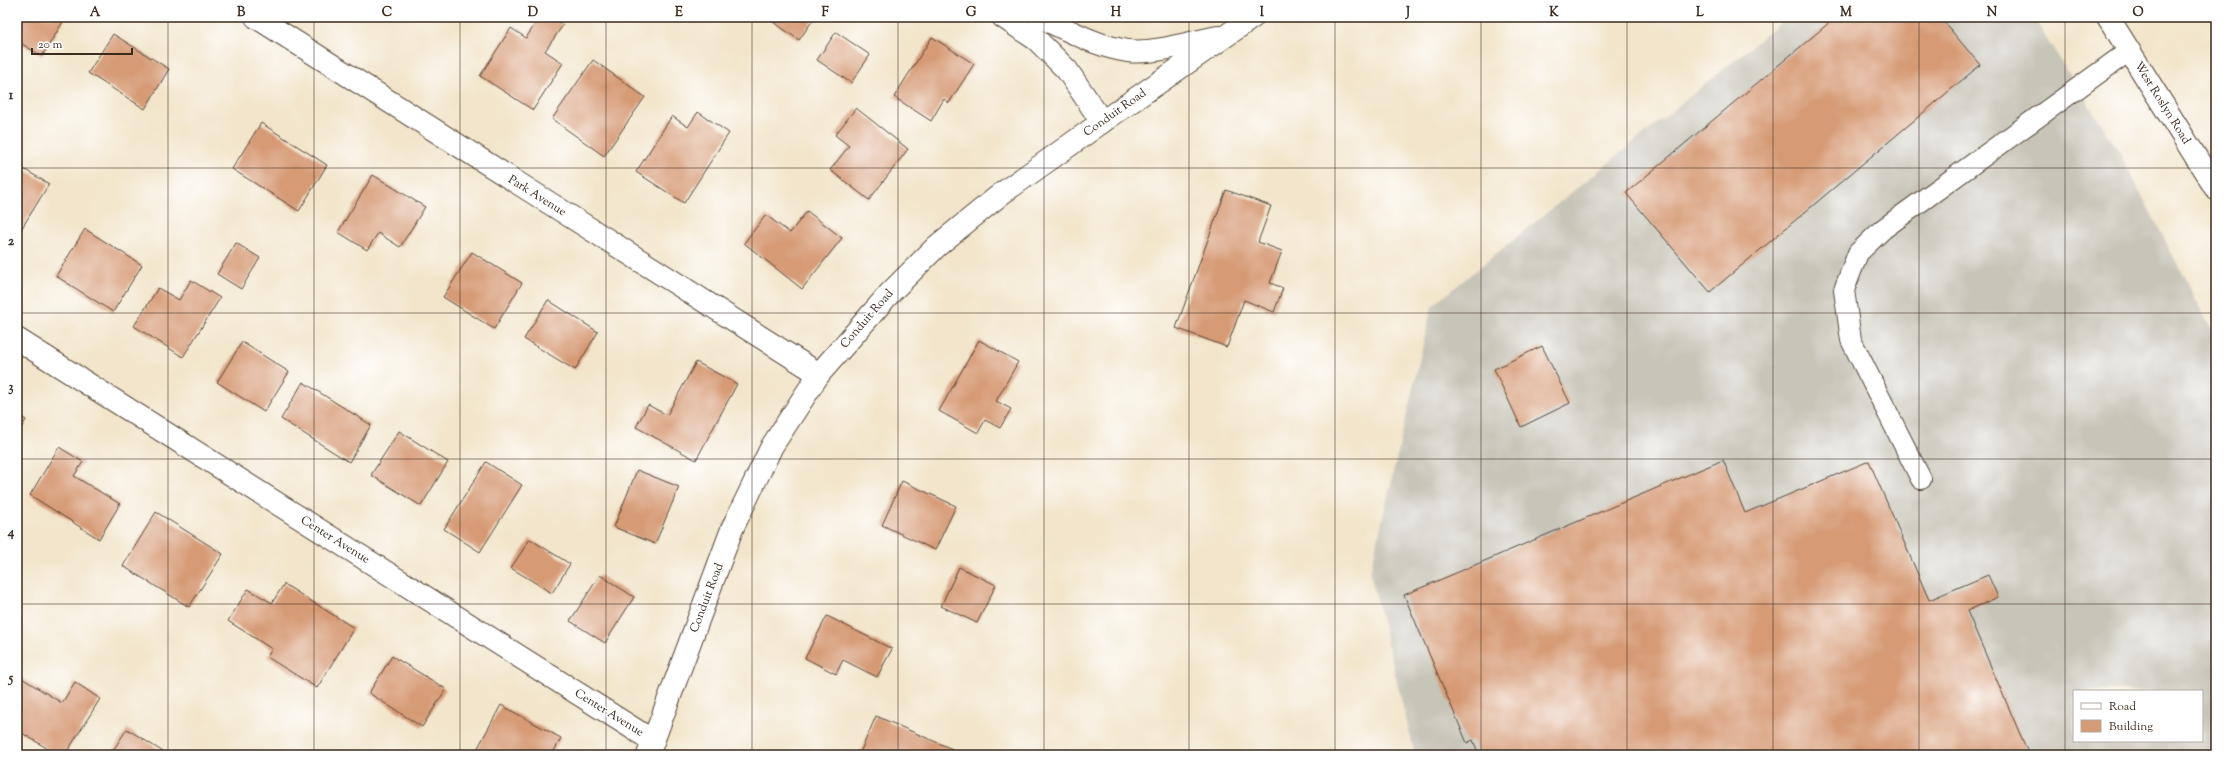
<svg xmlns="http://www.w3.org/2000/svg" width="2233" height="772" font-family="'Sorts Mill Goudy',serif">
	<rect width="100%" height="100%" fill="#fff"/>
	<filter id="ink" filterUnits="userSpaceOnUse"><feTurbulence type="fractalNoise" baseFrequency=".025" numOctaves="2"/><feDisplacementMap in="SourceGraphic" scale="8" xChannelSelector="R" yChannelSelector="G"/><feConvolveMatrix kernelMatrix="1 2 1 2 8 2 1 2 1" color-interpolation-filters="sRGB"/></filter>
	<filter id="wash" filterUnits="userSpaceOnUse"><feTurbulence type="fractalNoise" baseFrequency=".012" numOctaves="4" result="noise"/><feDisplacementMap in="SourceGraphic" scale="16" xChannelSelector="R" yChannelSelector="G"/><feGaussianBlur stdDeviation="0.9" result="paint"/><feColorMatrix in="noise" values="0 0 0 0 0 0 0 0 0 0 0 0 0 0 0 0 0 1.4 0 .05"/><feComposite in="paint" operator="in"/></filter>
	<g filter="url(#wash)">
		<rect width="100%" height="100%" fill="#f2e5cb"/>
		<path fill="#c7c4b8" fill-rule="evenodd" d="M1788 17H2033L2121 155 2216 339V755H1415L1370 573 1432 306ZM2074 691H2202V741H2074Z"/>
		<g id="blocks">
			<g fill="#d69a74">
				<polygon points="17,17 66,17 42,56 17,41"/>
				<polygon points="540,17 551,17 563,25 545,51 563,63 533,110 480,76 511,28 526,38"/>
				<polygon points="766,17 815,17 799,40"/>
				<polygon points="1836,17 1940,17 1980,65 1710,292 1626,193"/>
				<polygon points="836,32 870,55 851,83 817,60"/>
				<polygon points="113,34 169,69 145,109 88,73"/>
				<polygon points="932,37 974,64 949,103 944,99 931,121 894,97"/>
				<polygon points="593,60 645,97 604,156 552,119"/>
				<polygon points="856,108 908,149 869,200 830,170 849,146 835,135"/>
				<polygon points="698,112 729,133 684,203 636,172 672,116 688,127"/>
				<polygon points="261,123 327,165 299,211 232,169"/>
				<polygon points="17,165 49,184 17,236"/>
				<polygon points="373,175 425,207 400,247 378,233 367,250 338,232"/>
				<polygon points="1226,190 1271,206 1258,242 1282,251 1270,283 1283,288 1274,312 1244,300 1227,347 1176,328"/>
				<polygon points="807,211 842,238 802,289 744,243 766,215 790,233"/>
				<polygon points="85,229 142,265 113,312 56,276"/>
				<polygon points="236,243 260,258 241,289 217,274"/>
				<polygon points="472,252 522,283 494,329 443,297"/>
				<polygon points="191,280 220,298 183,357 134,326 158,288 179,300"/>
				<polygon points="548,300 598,332 575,370 524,339"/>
				<polygon points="979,340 1018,362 996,401 1011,409 1000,428 985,420 978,433 939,411"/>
				<polygon points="242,342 289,372 264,412 217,382"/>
				<polygon points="1542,346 1570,403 1521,427 1494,369"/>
				<polygon points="696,362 737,384 696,460 636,427 648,405 667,415"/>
				<polygon points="303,382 371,425 349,462 281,419"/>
				<polygon points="17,414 26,420 17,435"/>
				<polygon points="399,431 448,462 421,506 371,475"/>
				<polygon points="59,447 83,462 74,476 120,504 99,539 30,495"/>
				<polygon points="1723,460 1745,513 1869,461 1929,600 1988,575 1998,597 1967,611 2029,755 1479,755 1473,740 1467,743 1404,595"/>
				<polygon points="486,462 522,485 480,552 444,529"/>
				<polygon points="637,470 679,487 655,544 614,527"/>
				<polygon points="902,481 956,506 935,550 882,525"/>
				<polygon points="156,512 223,554 189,607 123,566"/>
				<polygon points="530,539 570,564 552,593 511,568"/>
				<polygon points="959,567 996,585 977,623 941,606"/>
				<polygon points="600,575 634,597 605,643 570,621"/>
				<polygon points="284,584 354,628 317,688 267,657 272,649 228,621 248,589 272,603"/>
				<polygon points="827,616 892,649 877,677 843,660 836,674 805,658"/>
				<polygon points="392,656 446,689 422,727 369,693"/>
				<polygon points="20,677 62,703 75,682 100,699 65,755 58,755 17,730 17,682"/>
				<polygon points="501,705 561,738 552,755 474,755"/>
				<polygon points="876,716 966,755 859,755"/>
				<polygon points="127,729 168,755 110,755"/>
			</g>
		</g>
	</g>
	<g filter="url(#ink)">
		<use href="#blocks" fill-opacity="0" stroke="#564638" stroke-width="1"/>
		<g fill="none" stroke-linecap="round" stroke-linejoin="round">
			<defs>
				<polyline id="service" points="1921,479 1851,340 1844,290 1858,253 1883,229 2129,51"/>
				<g id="minor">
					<polyline points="256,17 819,374"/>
					<polyline points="17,339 653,741"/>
				</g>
				<polyline id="tertiary" points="648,755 732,529 772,446 819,374 890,293 937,246 1001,194 1102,122"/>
				<g id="secondary">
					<polyline points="1003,17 1037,40 1067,70 1102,122 1253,17"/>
					<path d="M1039 17C1067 29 1097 47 1128 51 1155 54 1191 42 1218 37"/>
					<polyline points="2108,17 2216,189"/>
				</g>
			</defs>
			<use href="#service" stroke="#564638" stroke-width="22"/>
			<use href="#minor" stroke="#564638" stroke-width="24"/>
			<use href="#tertiary" stroke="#564638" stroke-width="24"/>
			<use href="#secondary" stroke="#564638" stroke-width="24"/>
			<use href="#service" stroke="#fff" stroke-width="20"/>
			<use href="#minor" stroke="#fff" stroke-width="22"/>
			<use href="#tertiary" stroke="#fff" stroke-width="22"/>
			<use href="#secondary" stroke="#fff" stroke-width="22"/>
		</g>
	</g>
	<path fill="none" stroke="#3b2a1e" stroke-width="1" stroke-opacity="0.55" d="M168 17V755M314 17V755M460 17V755M606 17V755M752 17V755M898 17V755M1044 17V755M1189 17V755M1335 17V755M1481 17V755M1627 17V755M1773 17V755M1919 17V755M2065 17V755M17 168H2216M17 313H2216M17 459H2216M17 604H2216"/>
	<g text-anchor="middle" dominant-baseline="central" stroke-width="3" stroke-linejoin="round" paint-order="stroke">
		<g font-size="12" fill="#3b2a1e" stroke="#fff">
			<text transform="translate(2162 103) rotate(58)">West Roslyn Road</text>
			<text transform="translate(1115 113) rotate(-35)">Conduit Road</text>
			<text transform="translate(537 196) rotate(32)">Park Avenue</text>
			<text transform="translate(867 319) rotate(-49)">Conduit Road</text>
			<text transform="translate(335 540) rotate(32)">Center Avenue</text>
			<text transform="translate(707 598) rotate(-69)">Conduit Road</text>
			<text transform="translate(609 713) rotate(32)">Center Avenue</text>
		</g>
	</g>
	<rect width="2233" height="772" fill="none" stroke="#fff" stroke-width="44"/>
	<rect x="2073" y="690" width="130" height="52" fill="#ffffff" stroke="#b1aaa5"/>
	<rect x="2081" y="703" width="20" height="6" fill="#ffffff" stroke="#b1aaa5"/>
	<text x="2109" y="710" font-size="12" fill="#3b2a1e">Road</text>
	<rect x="2081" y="720" width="20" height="12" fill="#d69a74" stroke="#b1aaa5"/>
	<text x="2109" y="730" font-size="12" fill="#3b2a1e">Building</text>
	<path d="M32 48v6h100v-6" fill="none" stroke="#3b2a1e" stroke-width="2"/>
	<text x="38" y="48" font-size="12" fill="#3b2a1e" stroke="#ffffff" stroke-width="3" paint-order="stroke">20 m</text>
	<rect x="22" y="22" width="2189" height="728" fill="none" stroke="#3b2a1e" stroke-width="1.5"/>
	<g font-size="13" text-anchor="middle" font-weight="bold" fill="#3b2a1e">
		<text x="95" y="16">A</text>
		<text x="241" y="16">B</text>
		<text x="387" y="16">C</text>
		<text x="533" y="16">D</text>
		<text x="679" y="16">E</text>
		<text x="825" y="16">F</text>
		<text x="971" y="16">G</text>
		<text x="1116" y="16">H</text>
		<text x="1262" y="16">I</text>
		<text x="1408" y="16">J</text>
		<text x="1554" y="16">K</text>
		<text x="1700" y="16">L</text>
		<text x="1846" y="16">M</text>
		<text x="1992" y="16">N</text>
		<text x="2138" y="16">O</text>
		<text x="11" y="99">1</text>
		<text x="11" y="245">2</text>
		<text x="11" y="391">3</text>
		<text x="11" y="536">4</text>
		<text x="11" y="682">5</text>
	</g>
</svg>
